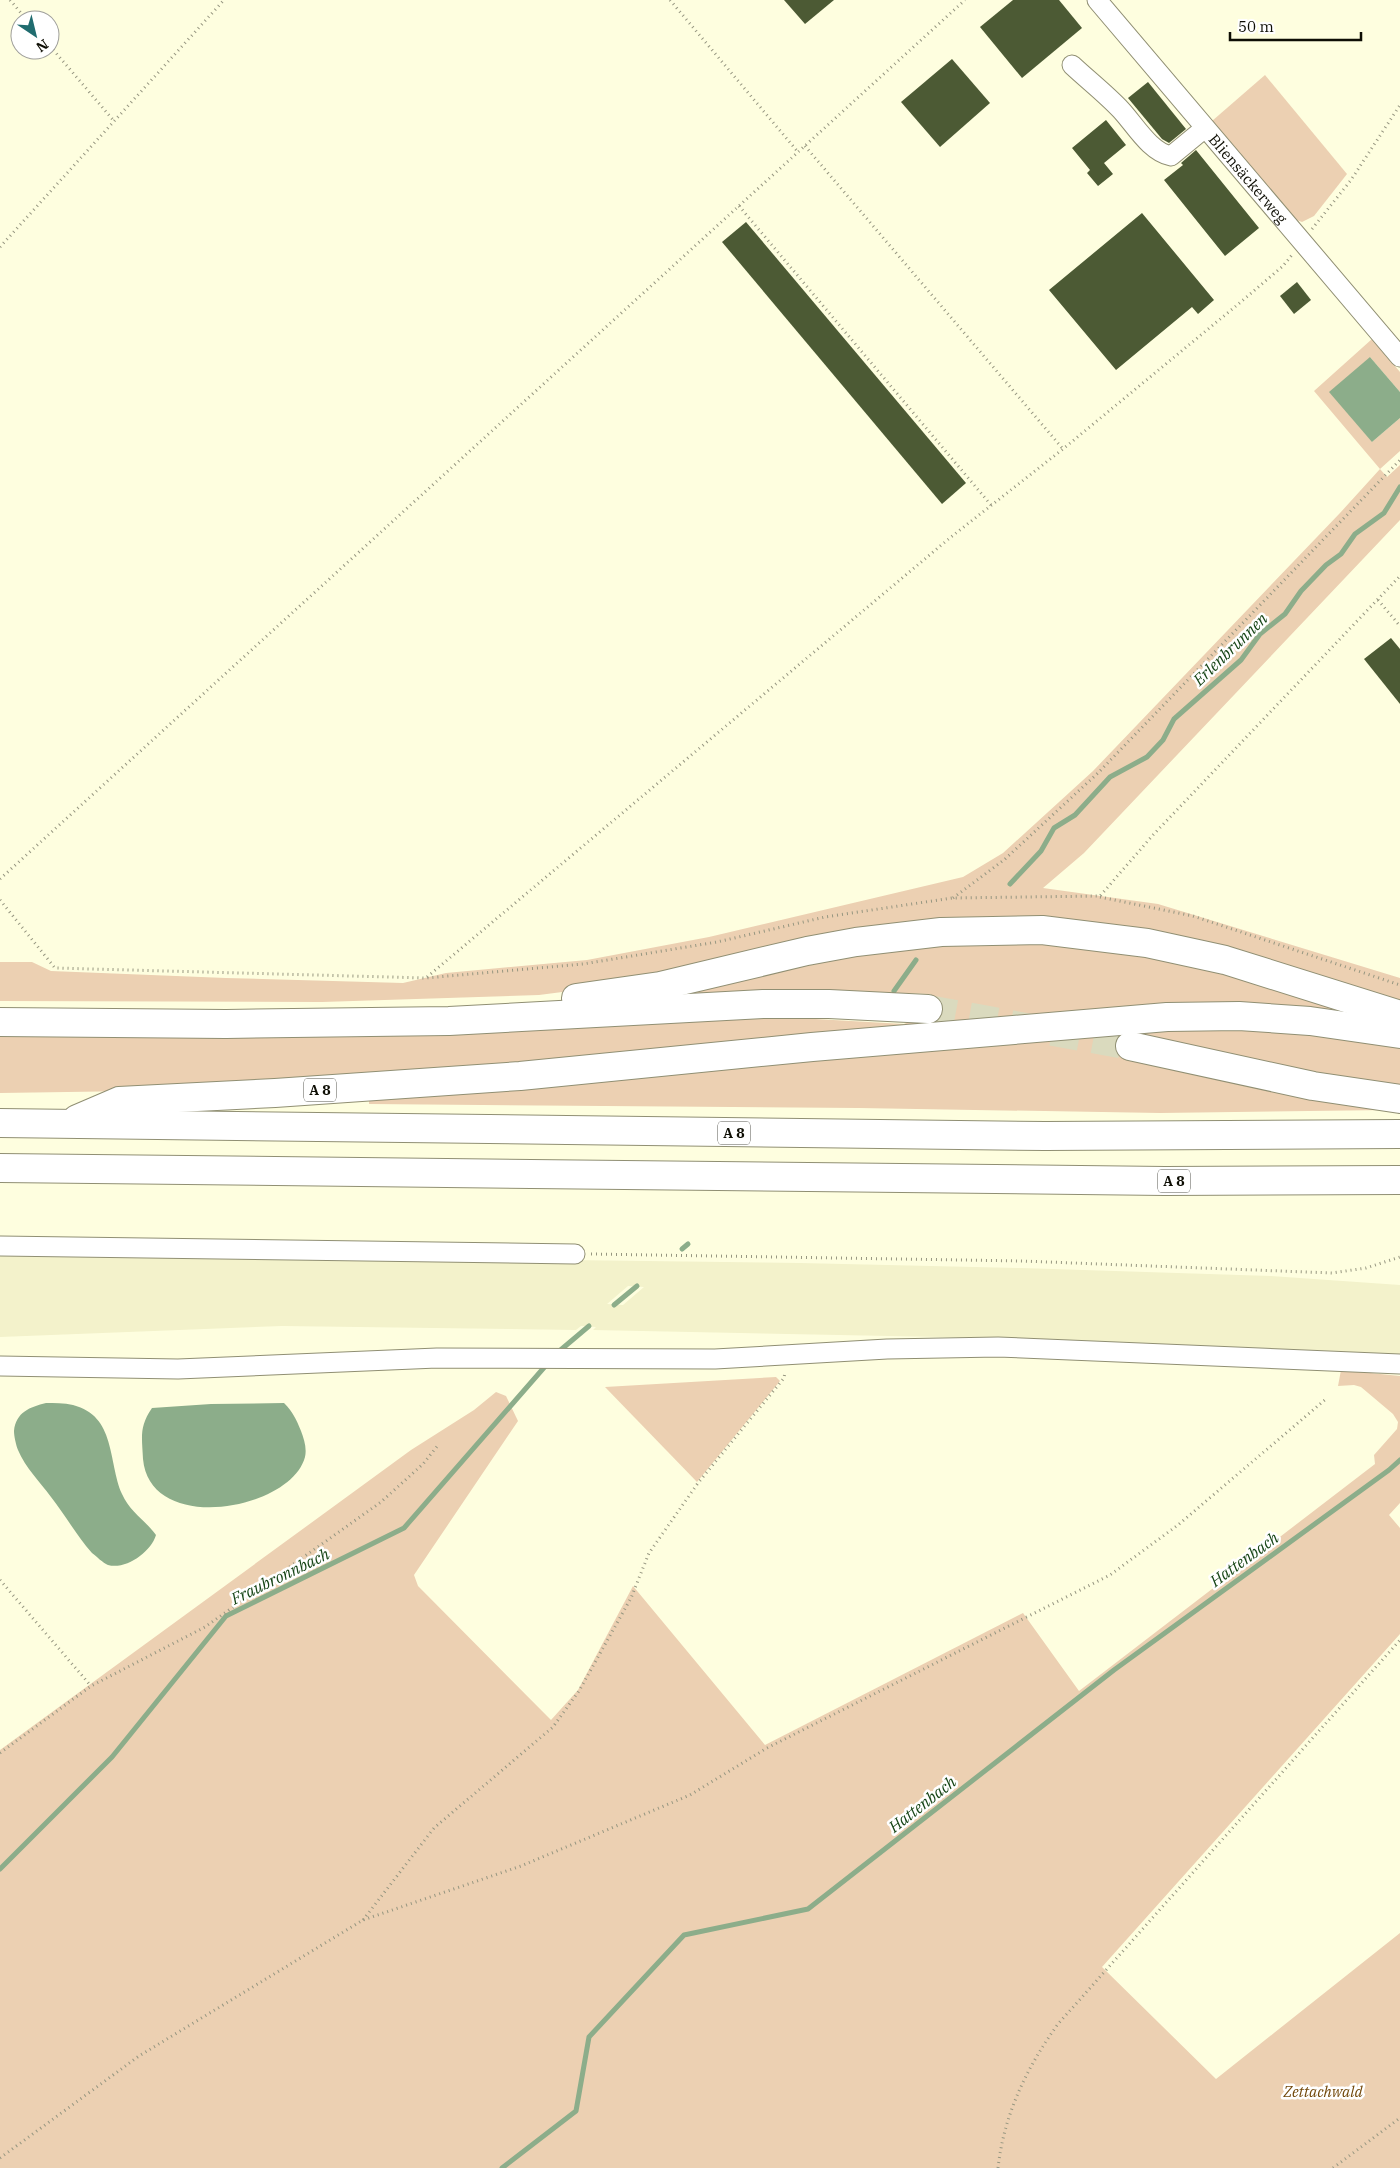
<svg xmlns="http://www.w3.org/2000/svg" width="1400" height="2168" font-family="'IBM Plex Serif',serif">
	<rect width="100%" height="100%" fill="#fefedf"/>
	<path fill="#f3f2cb" fill-rule="evenodd" d="M0 1253 800 1263 1021 1268 1271 1276 1400 1285V1354L1043 1339 593 1330 596 1327 581 1326 576 1330 282 1326 0 1337ZM628 1286 644 1287 623 1305 607 1304Z"/>
	<g fill="#ecd0b2">
		<polygon points="1265,75 1347,174 1314,216 1302,222 1294,219 1212,121"/>
		<polygon points="1372,339 1400,372 1400,392 1370,357 1372,442 1400,418 1400,451 1380,469 1387,477 1400,465 1400,520 1084,853 1043,888 1158,904 1400,978 1400,1006 1029,919 632,983 539,995 322,1002 0,1001 0,962 32,962 51,971 226,978 403,983 446,973 587,960 709,937 963,877 1003,853 1093,771 1340,513 1380,469 1314,391"/>
		<path d="M982 939 1146 951 1351 1011 1350 1015 1193 1004 1102 1008 442 1073 202 1090 0 1093V1033L564 1028 780 1017 904 1024C917 1018 929 1009 931 994L790 990 667 998 786 964Z"/>
		<path d="M1256 1028 1332 1036 1400 1048V1085C1315 1076 1231 1054 1147 1035 1136 1038 1126 1046 1121 1057L1387 1110 1160 1113 859 1108 369 1104V1101L568 1082 1048 1041 1157 1029Z"/>
		<polygon points="1341,1370 1400,1376 1400,1503 1389,1515 1400,1528 1400,1634 1102,1967 1216,2079 1400,1933 1400,2168 0,2168 0,1750 411,1450 474,1410 496,1392 506,1396 518,1421 414,1575 418,1586 551,1720 578,1690 633,1586 765,1745 1023,1613 1079,1691 1375,1464 1374,1455 1397,1429 1398,1422 1393,1414 1361,1387 1354,1385 1338,1386"/>
		<polygon points="776,1377 780,1381 697,1482 605,1387"/>
	</g>
	<g fill="#8cad8a">
		<polygon points="1370,357 1400,392 1400,418 1372,442 1329,392"/>
		<path d="M46 1403C54 1403 64 1403 73 1405 116 1416 108 1461 122 1494 130 1512 145 1520 156 1535 151 1552 126 1570 108 1565 103 1563 96 1556 92 1553 77 1536 65 1515 51 1497 40 1482 25 1467 18 1450 16 1445 14 1436 14 1431 16 1412 30 1407 46 1403Z"/>
		<path d="M284 1403C293 1412 296 1419 301 1431 304 1439 307 1448 305 1457 291 1510 150 1536 143 1459 142 1437 139 1427 152 1408L211 1404Z"/>
	</g>
	<g fill="none" stroke-linecap="round" stroke-linejoin="round">
		<g stroke="#8cad8a" stroke-width="5">
			<polyline points="1010,884 1041,851 1054,828 1075,815 1110,777 1147,757 1163,740 1174,719 1241,660 1260,634 1285,614 1301,591 1326,565 1341,554 1355,534 1384,513 1400,487"/>
			<polyline points="894,991 916,960"/>
			<polyline points="682,1249 688,1244"/>
			<polyline points="614,1305 637,1286"/>
			<polyline points="557,1353 589,1326"/>
			<polyline points="0,1869 112,1757 226,1616 404,1528 548,1363"/>
			<polyline points="502,2168 576,2111 589,2037 684,1935 808,1909 1114,1670 1389,1470 1400,1460"/>
		</g>
	</g>
	<g fill="#4c5a34">
		<polygon points="784,0 834,0 805,24"/>
		<polygon points="1013,0 1059,0 1082,28 1022,78 980,27"/>
		<polygon points="952,59 990,103 940,147 901,102"/>
		<polygon points="1148,82 1186,129 1169,143 1162,139 1128,98"/>
		<polygon points="1106,120 1126,145 1104,163 1113,174 1098,186 1087,173 1090,170 1072,148"/>
		<polygon points="1196,150 1259,228 1225,256 1164,180 1183,165 1181,163"/>
		<polygon points="1142,213 1214,300 1198,314 1192,307 1116,370 1049,290"/>
		<polygon points="746,222 966,483 942,504 722,242"/>
		<polygon points="1297,282 1311,300 1294,314 1280,296"/>
		<polygon points="1391,638 1400,649 1400,704 1364,659"/>
	</g>
	<g fill="none" stroke-linecap="round" stroke-linejoin="round">
		<polyline stroke="#dadabe" stroke-width="28" stroke-dasharray="28 14" stroke-linecap="butt" points="928,1009 1130,1046"/>
		<defs>
			<g id="minor">
				<path id="s1" d="M1097 0 1400 357"/>
				<path d="M1072 65C1088 80 1106 94 1121 110 1135 125 1150 152 1171 156L1205 128"/>
				<polyline points="0,1246 575,1254"/>
				<polyline points="0,1366 178,1369 437,1358 715,1359 887,1349 998,1347 1400,1364"/>
			</g>
			<g id="highway">
				<polyline points="576,998 660,986 807,951 856,942 941,932 1042,930 1147,943 1225,960 1400,1015"/>
				<polyline points="0,1022 226,1024 449,1021 763,1004 829,1004 928,1009"/>
				<polyline points="1130,1046 1313,1086 1400,1099"/>
				<polyline points="77,1119 119,1101 275,1093 520,1076 812,1047 1167,1017 1239,1016 1310,1021 1400,1034"/>
				<polyline points="0,1123 1045,1136 1400,1134"/>
				<polyline points="0,1168 1165,1181 1400,1180"/>
			</g>
		</defs>
		<use href="#minor" stroke="#908f73" stroke-width="21"/>
		<use href="#highway" stroke="#908f73" stroke-width="30"/>
		<g stroke="#969680" stroke-width="3" stroke-dasharray="1 4" stroke-linecap="butt">
			<polyline points="10,0 27,20"/>
			<polyline points="670,0 798,152"/>
			<polyline points="50,46 114,121"/>
			<polyline points="805,146 1063,449"/>
			<polyline points="739,206 991,505"/>
			<polyline points="1312,229 1351,180 1400,105"/>
			<polyline points="0,247 224,0"/>
			<polyline points="1378,600 1400,626"/>
			<polyline points="0,879 965,0"/>
			<polyline points="1100,897 1193,916 1400,985"/>
			<polyline points="953,898 1004,860 1098,773 1400,460"/>
			<polyline points="0,900 55,968 426,978 583,964 717,942 825,917 952,898 1100,896 1153,835 1400,576"/>
			<polyline points="427,977 951,537 1063,449 1236,306 1283,266 1292,255"/>
			<polyline points="591,1254 1022,1261 1332,1273 1366,1268 1400,1257"/>
			<polyline points="0,1580 91,1686"/>
			<polyline points="0,1753 91,1686 205,1627 381,1502 423,1464 439,1444"/>
			<polyline points="363,1920 434,1828 553,1727 579,1691 631,1598 649,1553 698,1483 784,1378 785,1372"/>
			<polyline points="0,2158 139,2056 363,1920 521,1866 690,1795 767,1748 1110,1575 1178,1525 1326,1399"/>
			<path d="M998 2168C1004 2114 1027 2067 1058 2024L1400 1640"/>
			<polyline points="1333,2168 1400,2118"/>
		</g>
		<use href="#minor" stroke="#fff" stroke-width="19"/>
		<use href="#highway" stroke="#fff" stroke-width="28"/>
	</g>
	<g text-anchor="middle" dominant-baseline="central" stroke-width="5" stroke-linejoin="round" paint-order="stroke">
		<g fill="#fff" stroke="#56564f" stroke-width="1">
			<rect x="304" y="1078.5" width="32" height="23" rx="4"/>
			<rect x="718" y="1121.5" width="32" height="23" rx="4"/>
			<rect x="1158" y="1169.5" width="32" height="23" rx="4"/>
		</g>
		<g font-size="14" font-weight="bold" fill="#0e0e04">
			<text x="320" y="1090">A 8</text>
			<text x="734" y="1133">A 8</text>
			<text x="1174" y="1181">A 8</text>
		</g>
		<g font-size="15" fill="#0e0e04" stroke="#fff">
			<text stroke="none"><textPath href="#s1" startOffset="234">Bliensäckerweg</textPath></text>
		</g>
		<g font-size="15" font-style="italic" fill="#72480a" stroke="#fff">
			<text x="1323" y="2091">Zettachwald</text>
		</g>
		<g font-size="16" font-style="italic" fill="#164516" stroke="#fff">
			<text transform="translate(1230 649) rotate(-44)">Erlenbrunnen</text>
			<text transform="translate(1244 1559) rotate(-36)">Hattenbach</text>
			<text transform="translate(280 1576) rotate(-26)">Fraubronnbach</text>
			<text transform="translate(922 1804) rotate(-38)">Hattenbach</text>
		</g>
	</g>
	<g transform="translate(35 35) rotate(145)"><circle r="24" fill="#ffffff" stroke="#9f9f9b"/>
	<path d="M0-4L9 19L0 12L-9 19Z" fill="#206c6f"/>
	<text y="-8" font-size="14" font-weight="bold" text-anchor="middle" fill="#0e0e04">N</text>
	</g>
	<path d="M1230 32v8h131v-8" fill="none" stroke="#0e0e04" stroke-width="2.5"/>
	<text x="1238" y="32" font-size="15" fill="#0e0e04" stroke="#ffffff" stroke-width="4" paint-order="stroke">50 m</text>
</svg>
